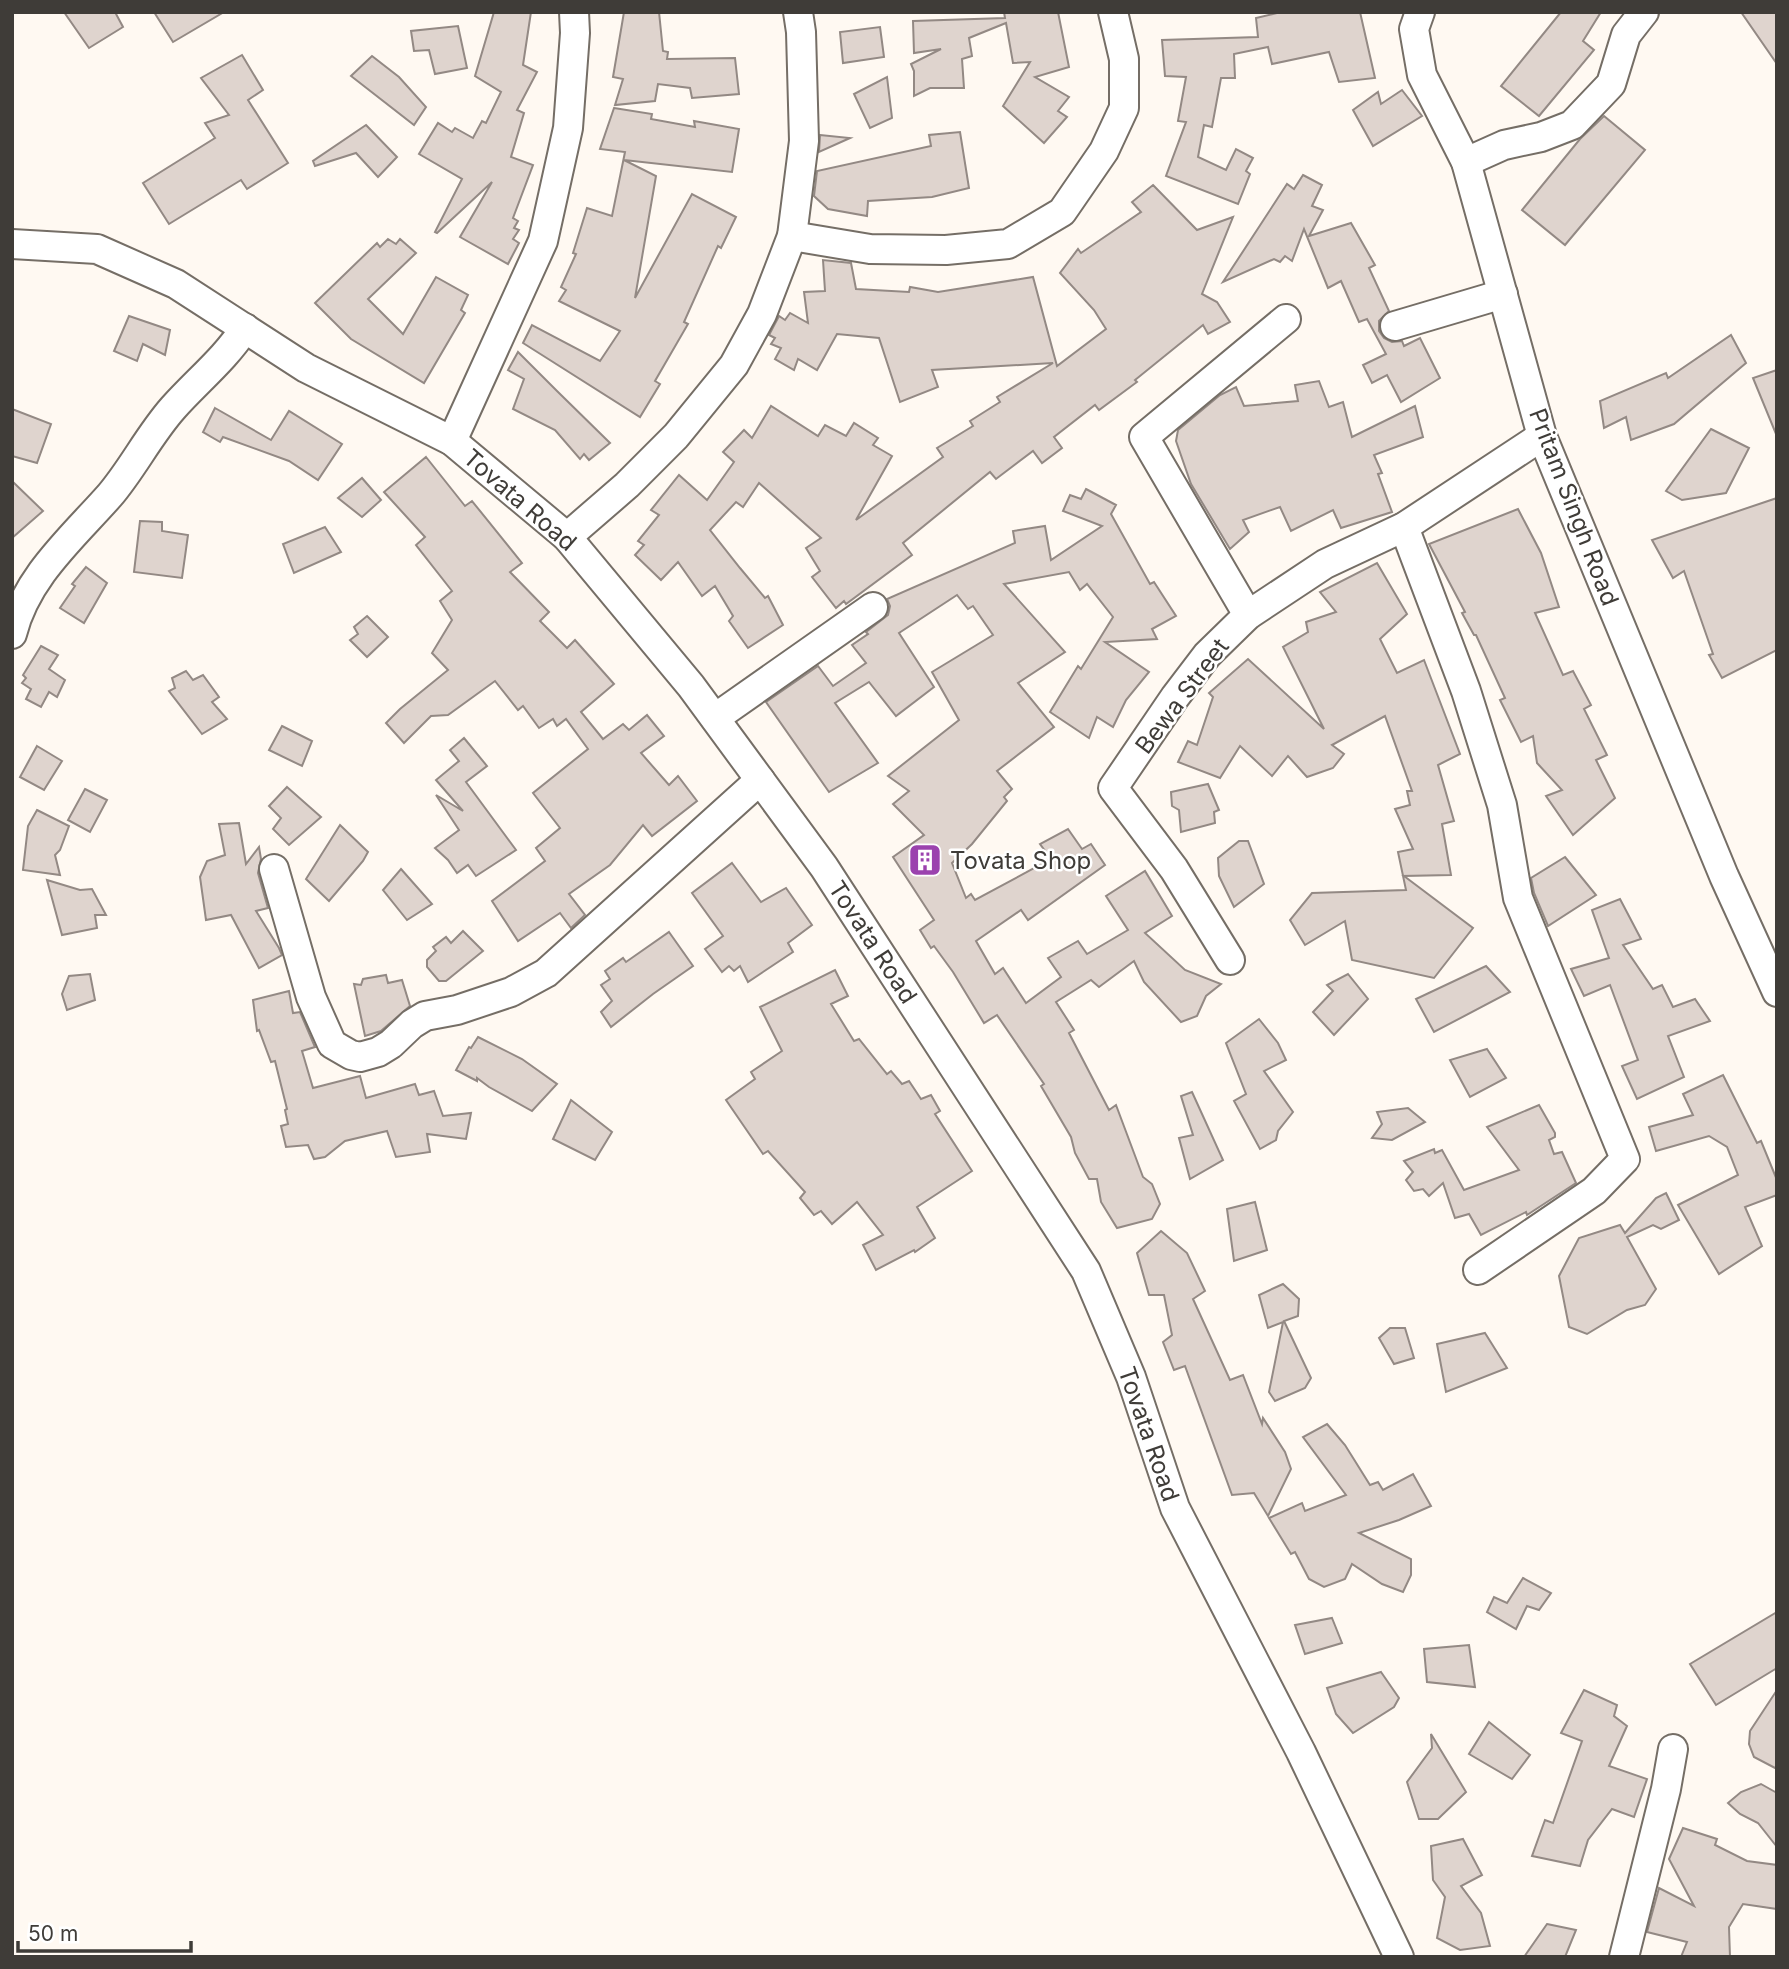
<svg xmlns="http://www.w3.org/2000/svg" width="1789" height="1969" font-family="Inter,sans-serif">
	<rect width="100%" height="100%" fill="#fff9f2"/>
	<g fill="#dfd4ce" stroke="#938984" stroke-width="2">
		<polygon points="64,12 115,12 123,27 89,48"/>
		<polygon points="154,12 224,12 173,42"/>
		<polygon points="494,12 531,12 523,65 537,72 517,110 524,113 511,157 533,165 513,218 518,221 514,228 519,230 513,239 519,243 508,264 460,237 492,182 437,233 435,232 462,179 419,154 438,123 452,132 455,128 473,138 482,121 486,123 501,92 475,76"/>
		<polygon points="624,12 659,12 663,51 668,52 667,59 735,58 739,94 692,98 690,88 658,84 655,101 615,105 623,79 613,77"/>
		<polygon points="1004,12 1058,12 1069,67 1035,77 1069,97 1058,111 1067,117 1044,143 1003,106 1030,62 1013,63 1006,23 969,38 972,56 962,59 964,88 930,88 914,96 914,71 911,64 941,49 914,53 913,21 1005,18"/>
		<polygon points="1281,12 1360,12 1375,78 1339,82 1329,52 1272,64 1268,47 1234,54 1235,78 1221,78 1212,127 1204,125 1198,157 1226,170 1236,149 1253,158 1246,171 1250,174 1238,204 1166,176 1186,122 1178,121 1186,77 1165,76 1162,40 1258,37 1256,18"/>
		<polygon points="1561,12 1601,12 1583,41 1594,50 1539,116 1501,86"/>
		<polygon points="1741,12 1777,12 1777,64"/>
		<polygon points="458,26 467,68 435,74 429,50 414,51 411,31"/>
		<polygon points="880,27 884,57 843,63 840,32"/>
		<polygon points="242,55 263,90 248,100 288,163 247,189 241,180 169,224 143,183 215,138 205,123 229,115 201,78"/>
		<polygon points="372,56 399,77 426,107 414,125 351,76"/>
		<polygon points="887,77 892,118 870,128 854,94"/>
		<polygon points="1402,90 1422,116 1373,146 1353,110 1378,92 1381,104"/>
		<polygon points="614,108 652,114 651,119 695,127 694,121 739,129 732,172 624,160 656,176 635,298 692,194 736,217 721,248 718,246 684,322 688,324 655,381 660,384 640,417 523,343 532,325 600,361 620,331 559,301 566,290 561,287 576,254 573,253 587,208 612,216 625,152 600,149"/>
		<polygon points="1604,116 1645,150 1565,245 1522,210 1580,139"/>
		<polygon points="366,125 397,157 378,177 356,153 315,166 313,161"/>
		<polygon points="960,132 969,188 932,197 868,201 867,216 828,209 814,196 817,171 931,146 929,135"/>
		<polygon points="820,135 850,138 819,152"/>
		<polygon points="1303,175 1322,185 1312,206 1323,210 1309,236 1351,223 1375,265 1369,268 1389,311 1379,321 1379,331 1384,338 1392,342 1402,341 1404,346 1420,338 1440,378 1401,402 1387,375 1372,383 1363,365 1386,354 1367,319 1359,322 1341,281 1328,288 1304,229 1292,261 1285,256 1280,262 1274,259 1223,282 1287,184 1294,189"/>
		<polygon points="1153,185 1197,230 1233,217 1202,294 1217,302 1230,322 1208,334 1203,325 1135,380 1137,382 1099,410 1095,405 1054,437 1062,448 1042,463 1033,451 996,479 990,472 903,543 912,555 846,604 844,601 836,608 812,577 820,571 806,548 821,538 759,483 743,507 736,502 710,530 740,568 765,598 768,596 783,625 748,648 729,621 733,616 715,586 702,596 678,562 661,580 635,555 644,545 638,541 659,515 651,510 679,475 707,500 734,462 723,452 744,430 752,438 771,406 818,436 825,425 846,436 854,423 878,438 873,445 892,456 856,520 943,457 937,448 973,426 970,421 1000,402 997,397 1053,363 932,370 938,387 900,402 879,338 837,334 817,370 798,359 794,370 775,359 781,348 771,344 775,338 769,335 779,316 785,320 790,313 808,323 804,292 825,291 823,260 851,263 856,289 909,292 910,287 938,292 1033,277 1057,366 1106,329 1094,310 1060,273 1078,249 1081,253 1141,212 1132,202"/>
		<polygon points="388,239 396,244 400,239 416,253 368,299 403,334 436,277 468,295 461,310 465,313 424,383 351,339 315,303 377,243 380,247"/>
		<polygon points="129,316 170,330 165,355 143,344 137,361 114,351"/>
		<polygon points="1731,335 1746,363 1674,424 1631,440 1626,417 1604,428 1600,401 1666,373 1668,378"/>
		<polygon points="518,352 557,391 610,443 589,460 584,454 580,459 555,430 513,409 524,379 508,370"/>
		<polygon points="1777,370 1777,434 1776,434 1753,378"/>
		<polygon points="1319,381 1329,407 1343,402 1352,437 1415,406 1423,437 1374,455 1382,473 1378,474 1392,512 1341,528 1333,510 1291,531 1280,507 1243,520 1249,532 1230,549 1191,484 1176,441 1178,430 1220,395 1236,387 1244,406 1298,401 1295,385"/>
		<polygon points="215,408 271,440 289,411 342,444 318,480 289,461 223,437 220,442 203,432"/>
		<polygon points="12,409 51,424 37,463 12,456"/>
		<polygon points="1711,429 1749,448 1726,493 1682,500 1666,491"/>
		<polygon points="426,457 465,506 472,501 522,563 510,572 549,612 540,621 567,648 575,640 614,684 581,712 603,739 623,724 629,730 647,715 664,736 641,753 669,785 678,776 697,801 652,836 643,825 610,865 569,894 585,915 571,928 560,913 518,941 492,901 545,861 536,848 560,828 533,793 588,749 566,719 557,726 553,719 539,728 523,706 518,710 495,681 448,715 431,716 404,743 386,723 400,709 448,670 432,653 452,620 440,601 452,591 416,545 425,537 384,492"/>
		<polygon points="362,478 381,500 362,517 338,498"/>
		<polygon points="12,481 43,511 12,538"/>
		<polygon points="1086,489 1116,505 1111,514 1150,584 1154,582 1176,616 1152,629 1157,639 1105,642 1149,672 1126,700 1113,727 1097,717 1089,738 1050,712 1078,666 1081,669 1113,617 1087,584 1080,590 1069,572 1004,584 1065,652 1018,683 1054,727 997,771 1012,789 1004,797 1007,801 972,844 952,863 966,898 971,894 975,900 1051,859 1040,844 1068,829 1082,849 1091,844 1105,865 1028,920 1021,910 976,941 995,974 1003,968 1026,1003 1061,977 1048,958 1078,941 1087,954 1128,930 1106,896 1145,871 1172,916 1145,933 1185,970 1221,984 1206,996 1197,1016 1181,1022 1144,982 1134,961 1099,987 1091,980 1056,1002 1074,1030 1069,1033 1109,1110 1116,1105 1143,1177 1152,1184 1160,1204 1152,1219 1117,1228 1101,1202 1097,1179 1089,1179 1075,1153 1071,1137 1041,1086 1044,1084 997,1015 984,1023 953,972 934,946 931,948 920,930 934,920 893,857 924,835 893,804 909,791 888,776 959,720 932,672 993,635 973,606 968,609 957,595 899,633 934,687 896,716 869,682 835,703 878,763 829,792 766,702 818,666 833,686 866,663 852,645 868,634 866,632 888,615 890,606 887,599 1015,543 1013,531 1045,526 1051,560 1102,526 1063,511 1070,495 1081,499"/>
		<polygon points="1777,498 1777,650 1722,678 1709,655 1713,654 1684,571 1673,578 1652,540"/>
		<polygon points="1518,509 1541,553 1559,607 1535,613 1563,675 1573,671 1591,705 1584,709 1607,755 1596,760 1615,798 1573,835 1546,796 1562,790 1537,763 1533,736 1521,742 1500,700 1505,698 1476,635 1474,635 1462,613 1465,612 1429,544"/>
		<polygon points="140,521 162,522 162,531 188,535 182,578 134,572"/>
		<polygon points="325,527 341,552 294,573 283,544"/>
		<polygon points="1377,563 1407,614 1380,639 1397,673 1424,660 1460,754 1438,765 1454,821 1442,824 1451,875 1404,876 1473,928 1434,978 1352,960 1345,921 1305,945 1290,920 1312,893 1406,890 1398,852 1413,849 1395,809 1410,805 1407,791 1412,791 1385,716 1332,745 1344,754 1333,768 1307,777 1288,756 1272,776 1240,746 1220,778 1178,762 1188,741 1197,745 1213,697 1209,693 1248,659 1324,729 1283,647 1308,632 1306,622 1336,612 1320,592"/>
		<polygon points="86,567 107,583 84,623 60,608 75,586 72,584"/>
		<polygon points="367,616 388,637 367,657 350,640 358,634 354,627"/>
		<polygon points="41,646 58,655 49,669 65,680 57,697 49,692 41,707 26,699 31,689 22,683 26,678 23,675"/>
		<polygon points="186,671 193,680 203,675 219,697 212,702 227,719 202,734 169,691 175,688 172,678"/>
		<polygon points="282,726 312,741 302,766 269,750"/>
		<polygon points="464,738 487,766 466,782 516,850 476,876 468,865 457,873 448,860 435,848 459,830 436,795 463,811 436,780 459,761 450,750"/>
		<polygon points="37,746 62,761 44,790 20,777"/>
		<polygon points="1208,784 1219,810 1214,812 1215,823 1181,832 1179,810 1172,806 1171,792"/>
		<polygon points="287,787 321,817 289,845 273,829 281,818 269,806"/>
		<polygon points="85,789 107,800 90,832 68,820"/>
		<polygon points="37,810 69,826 60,850 55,855 60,875 23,870 28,826"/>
		<polygon points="239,823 246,864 259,847 261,859 258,873 268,908 256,911 279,948 282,955 259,968 231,915 206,920 200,877 207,861 225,855 219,824"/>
		<polygon points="340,825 368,852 363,861 329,901 306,879"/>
		<polygon points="1239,841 1248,841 1264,884 1234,907 1219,876 1218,858"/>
		<polygon points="1565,857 1596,895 1548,926 1534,893 1531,878"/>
		<polygon points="732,863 761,902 786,888 812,925 788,943 793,952 748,982 740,966 734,971 729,966 722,972 705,949 723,936 692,893"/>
		<polygon points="401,869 432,904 407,920 383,890"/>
		<polygon points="47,880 80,890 92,889 106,915 95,915 97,928 62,935"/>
		<polygon points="1620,899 1641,939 1623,945 1653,989 1662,985 1673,1007 1695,999 1710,1021 1668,1036 1684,1077 1637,1099 1622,1066 1638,1060 1610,985 1584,996 1571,969 1609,958 1592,910"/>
		<polygon points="463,931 483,951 446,981 439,981 427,967 427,960 436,951 433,947 446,937 451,943"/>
		<polygon points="669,932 693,966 653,994 611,1027 601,1012 612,1001 601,985 610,979 605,971 623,958 626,962"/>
		<polygon points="1486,966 1510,992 1434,1032 1416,999"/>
		<polygon points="835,970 848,996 831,1004 854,1041 859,1039 887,1074 891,1071 902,1084 909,1081 921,1099 931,1095 940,1111 935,1114 972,1171 917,1207 935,1238 915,1252 914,1250 876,1270 863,1245 883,1235 857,1202 832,1224 821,1211 814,1215 800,1198 805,1192 768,1151 763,1154 726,1100 755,1079 751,1072 782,1051 760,1007"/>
		<polygon points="90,974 95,1000 67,1010 62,994 69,976"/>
		<polygon points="1348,974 1368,999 1334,1035 1313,1012 1333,991 1327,985"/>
		<polygon points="386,975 388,983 402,980 410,1006 381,1031 365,1036 354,984 361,985 363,979"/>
		<polygon points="289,991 293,1013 300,1012 315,1047 302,1051 313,1088 360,1076 366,1098 415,1084 419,1095 434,1091 443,1116 471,1113 466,1139 427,1134 430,1152 396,1157 387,1131 345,1141 325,1157 314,1159 308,1145 286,1147 281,1126 288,1124 285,1110 287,1109 275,1061 271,1062 259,1030 257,1031 253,1000"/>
		<polygon points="1259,1019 1278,1043 1286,1060 1264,1071 1293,1112 1278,1131 1276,1140 1260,1149 1234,1101 1246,1094 1226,1043"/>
		<polygon points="478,1037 522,1059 557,1084 532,1111 489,1087 477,1078 477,1081 456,1070 469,1047 471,1048"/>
		<polygon points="1487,1049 1506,1078 1470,1097 1450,1060"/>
		<polygon points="1723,1075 1757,1143 1761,1141 1777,1180 1777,1195 1745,1207 1762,1246 1719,1274 1678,1205 1738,1175 1727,1147 1709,1136 1656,1151 1649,1127 1693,1115 1683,1094"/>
		<polygon points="1192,1092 1223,1160 1190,1179 1179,1138 1193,1135 1181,1096"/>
		<polygon points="571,1100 612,1132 595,1160 553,1139"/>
		<polygon points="1539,1105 1555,1133 1555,1137 1549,1140 1554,1154 1562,1152 1576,1183 1527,1215 1526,1212 1481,1235 1469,1214 1455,1218 1443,1183 1429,1196 1423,1189 1414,1191 1406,1180 1413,1172 1404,1161 1434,1149 1435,1153 1442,1150 1464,1190 1519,1170 1487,1127"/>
		<polygon points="1408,1108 1425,1122 1392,1140 1372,1138 1382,1124 1377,1112"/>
		<polygon points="1666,1193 1679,1220 1661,1229 1653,1225 1627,1237 1656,1289 1645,1305 1627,1310 1587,1334 1569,1327 1559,1276 1579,1238 1620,1225 1625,1233 1656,1198"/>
		<polygon points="1255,1202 1267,1250 1234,1261 1227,1209"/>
		<polygon points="1161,1231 1187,1253 1205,1291 1193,1299 1230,1380 1243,1375 1262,1424 1263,1418 1285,1452 1291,1469 1268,1516 1254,1493 1232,1495 1185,1366 1174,1370 1163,1342 1172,1335 1164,1295 1149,1295 1137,1253"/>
		<polygon points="1283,1284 1299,1299 1298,1316 1284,1321 1311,1378 1305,1388 1275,1401 1269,1392 1283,1322 1268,1328 1259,1295"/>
		<polygon points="1390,1328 1405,1328 1414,1358 1394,1364 1379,1338"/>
		<polygon points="1485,1333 1507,1368 1446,1392 1437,1344"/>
		<polygon points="1327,1424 1345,1445 1370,1485 1378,1482 1383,1490 1413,1474 1431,1506 1399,1520 1359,1533 1411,1559 1411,1575 1403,1592 1382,1584 1352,1564 1345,1579 1324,1587 1309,1579 1295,1552 1291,1554 1269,1518 1302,1503 1305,1511 1346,1495 1303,1437"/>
		<polygon points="1523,1578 1551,1593 1539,1610 1527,1606 1516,1629 1487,1612 1494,1597 1507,1603"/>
		<polygon points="1777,1612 1777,1668 1716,1705 1690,1664"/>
		<polygon points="1332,1618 1342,1643 1305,1654 1295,1625"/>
		<polygon points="1469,1645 1475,1687 1427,1682 1424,1649"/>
		<polygon points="1381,1672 1399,1698 1394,1707 1353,1733 1336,1714 1327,1688"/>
		<polygon points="1584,1690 1617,1705 1614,1716 1627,1726 1609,1766 1647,1779 1634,1817 1612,1809 1588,1840 1580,1866 1532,1856 1545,1820 1553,1823 1582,1741 1561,1733"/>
		<polygon points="1777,1690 1777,1769 1754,1757 1749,1744 1750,1731"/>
		<polygon points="1489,1722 1530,1755 1512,1779 1469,1754"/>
		<polygon points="1431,1734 1466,1792 1438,1819 1419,1819 1407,1782 1432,1748"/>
		<polygon points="1761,1784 1777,1793 1777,1847 1758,1823 1740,1814 1728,1803 1741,1792"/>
		<polygon points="1683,1828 1717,1839 1715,1845 1747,1861 1777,1865 1777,1909 1743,1904 1729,1927 1730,1957 1681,1957 1687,1942 1647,1932 1659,1888 1694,1906 1669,1859"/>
		<polygon points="1463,1839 1482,1875 1461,1886 1481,1913 1490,1946 1460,1950 1437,1938 1445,1897 1433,1880 1431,1846"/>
		<polygon points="1547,1924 1576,1930 1565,1957 1524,1957"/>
	</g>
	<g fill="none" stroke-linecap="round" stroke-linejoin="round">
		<defs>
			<g id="minor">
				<polyline points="1420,12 1414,29 1422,75 1466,162 1542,436 1724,876 1777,992"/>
				<polyline points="1466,162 1504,145 1541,137 1572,125 1611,84 1626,35 1644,12"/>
				<polyline points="792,236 870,249 946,250 1008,244 1062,212 1104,151 1124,108 1124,59 1113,12"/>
				<polyline points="12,244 97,249 176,284 306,368 452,441 567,537 691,686 824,867 1086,1271 1131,1377 1175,1508 1301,1752 1399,1957"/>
				<polyline points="1395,326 1503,294"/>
				<polyline points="452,441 543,241 568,128 575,33 574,12"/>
				<polyline points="1404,527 1466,691 1502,805 1518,898 1625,1159 1594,1191 1478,1270"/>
				<polyline points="567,537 627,485 676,436 734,365 762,314 792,236 804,141 801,32 798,12"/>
				<polyline points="1248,615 1144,437 1286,319"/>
				<path d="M12 634C26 577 72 538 110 495 133 468 149 435 173 408 197 381 225 359 245 328"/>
				<polyline points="715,718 873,607"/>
				<polyline points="274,869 311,997 332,1044 351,1055 360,1057 378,1052 391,1044 412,1024 425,1016 457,1010 511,992 546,973 760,780"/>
				<polyline points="1230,960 1174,869 1113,788 1175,697 1207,655 1248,615 1325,564 1404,527 1542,436"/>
				<polyline points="1624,1957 1666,1789 1673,1749"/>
			</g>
		</defs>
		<use href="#minor" stroke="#756e66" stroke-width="32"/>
		<use href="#minor" stroke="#fff" stroke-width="28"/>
	</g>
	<defs>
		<symbol id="building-square" viewBox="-11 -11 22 22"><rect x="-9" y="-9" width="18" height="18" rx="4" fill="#9b42ae" stroke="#fff"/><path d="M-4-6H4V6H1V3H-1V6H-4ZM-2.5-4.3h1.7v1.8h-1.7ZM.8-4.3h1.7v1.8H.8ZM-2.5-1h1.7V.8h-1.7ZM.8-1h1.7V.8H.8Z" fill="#fff"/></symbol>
	</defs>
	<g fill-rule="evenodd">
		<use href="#building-square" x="906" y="841" width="38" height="38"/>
	</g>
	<g text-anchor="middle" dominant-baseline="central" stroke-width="5" stroke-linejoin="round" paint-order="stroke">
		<g font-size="24" fill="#3f3c38" stroke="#fff">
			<text transform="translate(520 500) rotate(41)">Tovata Road</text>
			<text transform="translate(1574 507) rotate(69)">Pritam Singh Road</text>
			<text transform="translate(1182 696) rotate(-53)">Bewa Street</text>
			<text transform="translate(873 942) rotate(57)">Tovata Road</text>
			<text transform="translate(1149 1434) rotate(71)">Tovata Road</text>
		</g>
		<g font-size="24" fill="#3f3c38" stroke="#fff" text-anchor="start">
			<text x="950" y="860">Tovata Shop</text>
		</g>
	</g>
	<rect width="1789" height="1969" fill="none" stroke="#3f3c38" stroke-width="28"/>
	<path d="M18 1941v10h173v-10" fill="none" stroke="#3f3c38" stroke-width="3.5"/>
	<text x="28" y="1941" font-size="21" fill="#3f3c38" stroke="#ffffff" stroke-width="5" paint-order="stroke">50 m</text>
</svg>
